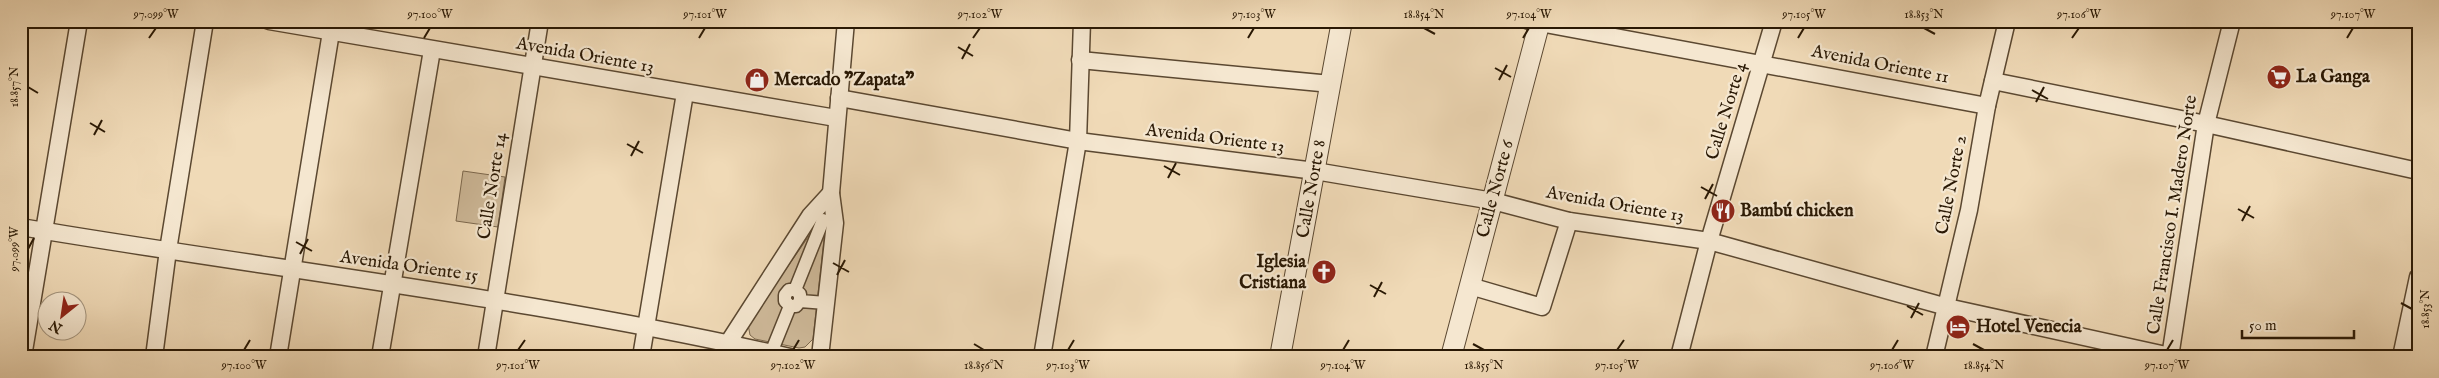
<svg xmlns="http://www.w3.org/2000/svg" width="2439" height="378" font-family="'IM FELL English',serif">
	<rect width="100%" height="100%" fill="#f0dab7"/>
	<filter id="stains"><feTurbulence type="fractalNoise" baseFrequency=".004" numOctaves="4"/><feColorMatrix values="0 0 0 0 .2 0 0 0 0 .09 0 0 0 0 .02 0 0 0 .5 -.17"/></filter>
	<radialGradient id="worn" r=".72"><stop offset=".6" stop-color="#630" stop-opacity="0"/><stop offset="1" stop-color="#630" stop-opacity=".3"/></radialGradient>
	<g fill="#ceb999" stroke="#7c684e">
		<polygon points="463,171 505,177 498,227 456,221"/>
		<polygon points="813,230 822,234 824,239 813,339 805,347 799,348 755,339 750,335 748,324"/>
	</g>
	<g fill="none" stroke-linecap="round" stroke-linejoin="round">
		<defs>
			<g id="pedestrian">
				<polyline points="795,290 823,220"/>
				<polyline points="800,301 800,294 795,290 789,290 785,295 785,301 790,306 796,306 800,301 826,303"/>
				<polyline points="771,353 790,306"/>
			</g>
			<g id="minor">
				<polyline points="269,21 836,118"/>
				<polyline points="1529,21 1987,106"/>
				<polyline points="1080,60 1331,84"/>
				<polyline points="1993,81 2206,124 2418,171"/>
				<polyline points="839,98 1078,141 1315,171 1493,201 1569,221 1709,241 1947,307 2175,357"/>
				<path d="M21 227C277 270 536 299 790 357"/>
				<polyline points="1470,286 1542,307 1569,221"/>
				<polyline points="728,343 810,216 831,193"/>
				<polyline points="23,357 79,21"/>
				<polyline points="154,357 168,250 205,21"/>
				<polyline points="278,357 331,32"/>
				<polyline points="380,357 432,50"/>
				<polyline points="486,357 540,21"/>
				<polyline points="641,357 685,93"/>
				<polyline points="820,357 835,223 831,193 846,21"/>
				<polyline points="1042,357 1078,141 1082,21"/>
				<polyline points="1679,357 1709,241 1774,21"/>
				<polyline points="1934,357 1969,210 1987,106 2007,21"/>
				<polyline points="2170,357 2206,124 2232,21"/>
				<polyline points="2401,357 2418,277"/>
			</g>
			<g id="tertiary">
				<polyline points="1280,357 1342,21"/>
				<polyline points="1451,357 1540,21"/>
			</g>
		</defs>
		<use href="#pedestrian" stroke="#5b4831" stroke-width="15"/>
		<use href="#minor" stroke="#5b4831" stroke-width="19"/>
		<use href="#tertiary" stroke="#5b4831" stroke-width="22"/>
		<use href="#pedestrian" stroke="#f5e7d0" stroke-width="12"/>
		<use href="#minor" stroke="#f5e7d0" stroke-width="16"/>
		<use href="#tertiary" stroke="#f5e7d0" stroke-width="20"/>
	</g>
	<path fill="none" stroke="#291804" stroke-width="2" d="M1424 28 1435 34M1924 28 1935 34M149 38 156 28M424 38 430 28M699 38 705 28M973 38 980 28M1248 38 1254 28M1523 38 1529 28M1798 38 1804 28M2072 38 2079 28M2347 38 2353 28M958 47 973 56M962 59 970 44M1495 68 1511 77M1499 80 1507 65M28 87 38 93M2032 90 2048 99M2036 102 2044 87M90 123 105 132M94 135 102 120M627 144 643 153M631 156 639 141M1164 166 1180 175M1168 178 1176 163M1701 187 1717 196M1705 199 1713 184M2238 209 2254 218M2242 221 2250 206M296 242 312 251M28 249 34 238M300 254 308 239M833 263 849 272M837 275 845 260M1370 285 1386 294M1374 297 1382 282M2401 303 2412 309M1907 306 1923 315M1911 318 1919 303M974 344 984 350M1473 344 1484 350M1973 344 1984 350M244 350 250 340M518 350 525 340M793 350 799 340M1068 350 1074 340M1343 350 1349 340M1617 350 1624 340M1892 350 1898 340M2167 350 2173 340"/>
	<defs>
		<symbol id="supermarket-disc" viewBox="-11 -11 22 22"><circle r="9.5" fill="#8f2418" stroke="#f5e7d0"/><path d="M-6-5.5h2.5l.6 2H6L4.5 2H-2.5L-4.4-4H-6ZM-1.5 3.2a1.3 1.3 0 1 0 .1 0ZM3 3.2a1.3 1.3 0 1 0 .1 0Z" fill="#fff"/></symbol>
		<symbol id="shop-disc" viewBox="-11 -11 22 22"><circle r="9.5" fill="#8f2418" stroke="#f5e7d0"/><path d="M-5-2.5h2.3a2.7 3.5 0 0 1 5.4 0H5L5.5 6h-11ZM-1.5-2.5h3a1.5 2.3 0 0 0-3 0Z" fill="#fff"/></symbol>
		<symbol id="restaurant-disc" viewBox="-11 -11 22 22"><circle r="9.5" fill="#8f2418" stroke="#f5e7d0"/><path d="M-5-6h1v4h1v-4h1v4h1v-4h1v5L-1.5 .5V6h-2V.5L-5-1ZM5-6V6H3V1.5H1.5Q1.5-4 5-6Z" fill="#fff"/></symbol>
		<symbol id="church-disc" viewBox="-11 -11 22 22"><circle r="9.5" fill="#8f2418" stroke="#f5e7d0"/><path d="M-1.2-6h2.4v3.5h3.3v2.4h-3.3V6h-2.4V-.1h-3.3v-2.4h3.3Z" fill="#fff"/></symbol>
		<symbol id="hotel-disc" viewBox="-11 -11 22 22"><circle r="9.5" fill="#8f2418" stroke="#f5e7d0"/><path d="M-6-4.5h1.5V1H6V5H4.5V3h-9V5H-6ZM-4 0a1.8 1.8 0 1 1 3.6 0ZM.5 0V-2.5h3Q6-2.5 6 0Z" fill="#fff"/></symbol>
	</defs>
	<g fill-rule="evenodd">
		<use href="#supermarket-disc" x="2265" y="63" width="28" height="28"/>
		<use href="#shop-disc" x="743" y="66" width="28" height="28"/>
		<use href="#restaurant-disc" x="1709" y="197" width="28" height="28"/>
		<use href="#church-disc" x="1310" y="258" width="28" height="28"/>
		<use href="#hotel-disc" x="1944" y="313" width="28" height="28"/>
	</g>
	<g text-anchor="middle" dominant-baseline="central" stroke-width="4.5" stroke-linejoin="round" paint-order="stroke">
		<g font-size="18" fill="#291804" stroke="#f5e7d0">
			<text transform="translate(585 56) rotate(10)">Avenida Oriente 13</text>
			<text transform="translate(1880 65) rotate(11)">Avenida Oriente 11</text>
			<text transform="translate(1727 111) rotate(-73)">Calle Norte 4</text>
			<text transform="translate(1215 139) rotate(7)">Avenida Oriente 13</text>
			<text transform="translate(1952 185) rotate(-79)">Calle Norte 2</text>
			<text transform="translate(493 186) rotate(-81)">Calle Norte 14</text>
			<text transform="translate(1312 189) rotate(-80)">Calle Norte 8</text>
			<text transform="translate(1496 189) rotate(-75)">Calle Norte 6</text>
			<text transform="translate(1615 205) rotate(10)">Avenida Oriente 13</text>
			<text transform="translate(2173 215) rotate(-81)">Calle Francisco I. Madero Norte</text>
			<text transform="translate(409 267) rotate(8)">Avenida Oriente 15</text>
		</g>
		<g font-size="18" font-weight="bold" fill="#291804" stroke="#f5e7d0" text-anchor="start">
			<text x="2296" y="77">La Ganga</text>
			<text x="774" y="80">Mercado "Zapata"</text>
			<text x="1740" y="211">Bambú chicken</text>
			<text x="1306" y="262" text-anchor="end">Iglesia<tspan x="1306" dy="21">Cristiana</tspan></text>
			<text x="1976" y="327">Hotel Venecia</text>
		</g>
	</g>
	<rect width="2439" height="378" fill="none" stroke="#f0dab7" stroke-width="55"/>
	<g transform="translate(62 316) rotate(210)"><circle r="24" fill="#f5e7d0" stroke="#a3947e"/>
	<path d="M0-4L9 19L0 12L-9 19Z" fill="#8f2418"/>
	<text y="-8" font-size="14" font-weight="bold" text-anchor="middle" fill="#291804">N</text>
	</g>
	<path d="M2242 330v8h112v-8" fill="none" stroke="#291804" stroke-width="2.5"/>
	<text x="2249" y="330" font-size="15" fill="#291804" stroke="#f5e7d0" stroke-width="4" paint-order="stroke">50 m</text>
	<rect x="28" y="28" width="2384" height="322" fill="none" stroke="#291804" stroke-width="2"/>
	<g font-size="12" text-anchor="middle" fill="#291804">
		<text x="156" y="18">97.099°W</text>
		<text x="430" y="18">97.100°W</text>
		<text x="705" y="18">97.101°W</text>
		<text x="980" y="18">97.102°W</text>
		<text x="1254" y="18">97.103°W</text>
		<text x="1424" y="18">18.854°N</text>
		<text x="1529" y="18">97.104°W</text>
		<text x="1804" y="18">97.105°W</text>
		<text x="1924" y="18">18.853°N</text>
		<text x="2079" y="18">97.106°W</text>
		<text x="2353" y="18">97.107°W</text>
		<text transform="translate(14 87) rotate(-90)" y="4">18.857°N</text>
		<text transform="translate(14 249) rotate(-90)" y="4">97.099°W</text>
		<text transform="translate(2425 309) rotate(-90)" y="4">18.853°N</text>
		<text x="244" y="369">97.100°W</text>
		<text x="518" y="369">97.101°W</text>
		<text x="793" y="369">97.102°W</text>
		<text x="984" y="369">18.856°N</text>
		<text x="1068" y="369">97.103°W</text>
		<text x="1343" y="369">97.104°W</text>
		<text x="1484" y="369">18.855°N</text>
		<text x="1617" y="369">97.105°W</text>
		<text x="1892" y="369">97.106°W</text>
		<text x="1984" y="369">18.854°N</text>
		<text x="2167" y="369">97.107°W</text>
	</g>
	<rect width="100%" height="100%" filter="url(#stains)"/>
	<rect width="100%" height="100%" fill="url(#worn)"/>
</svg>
